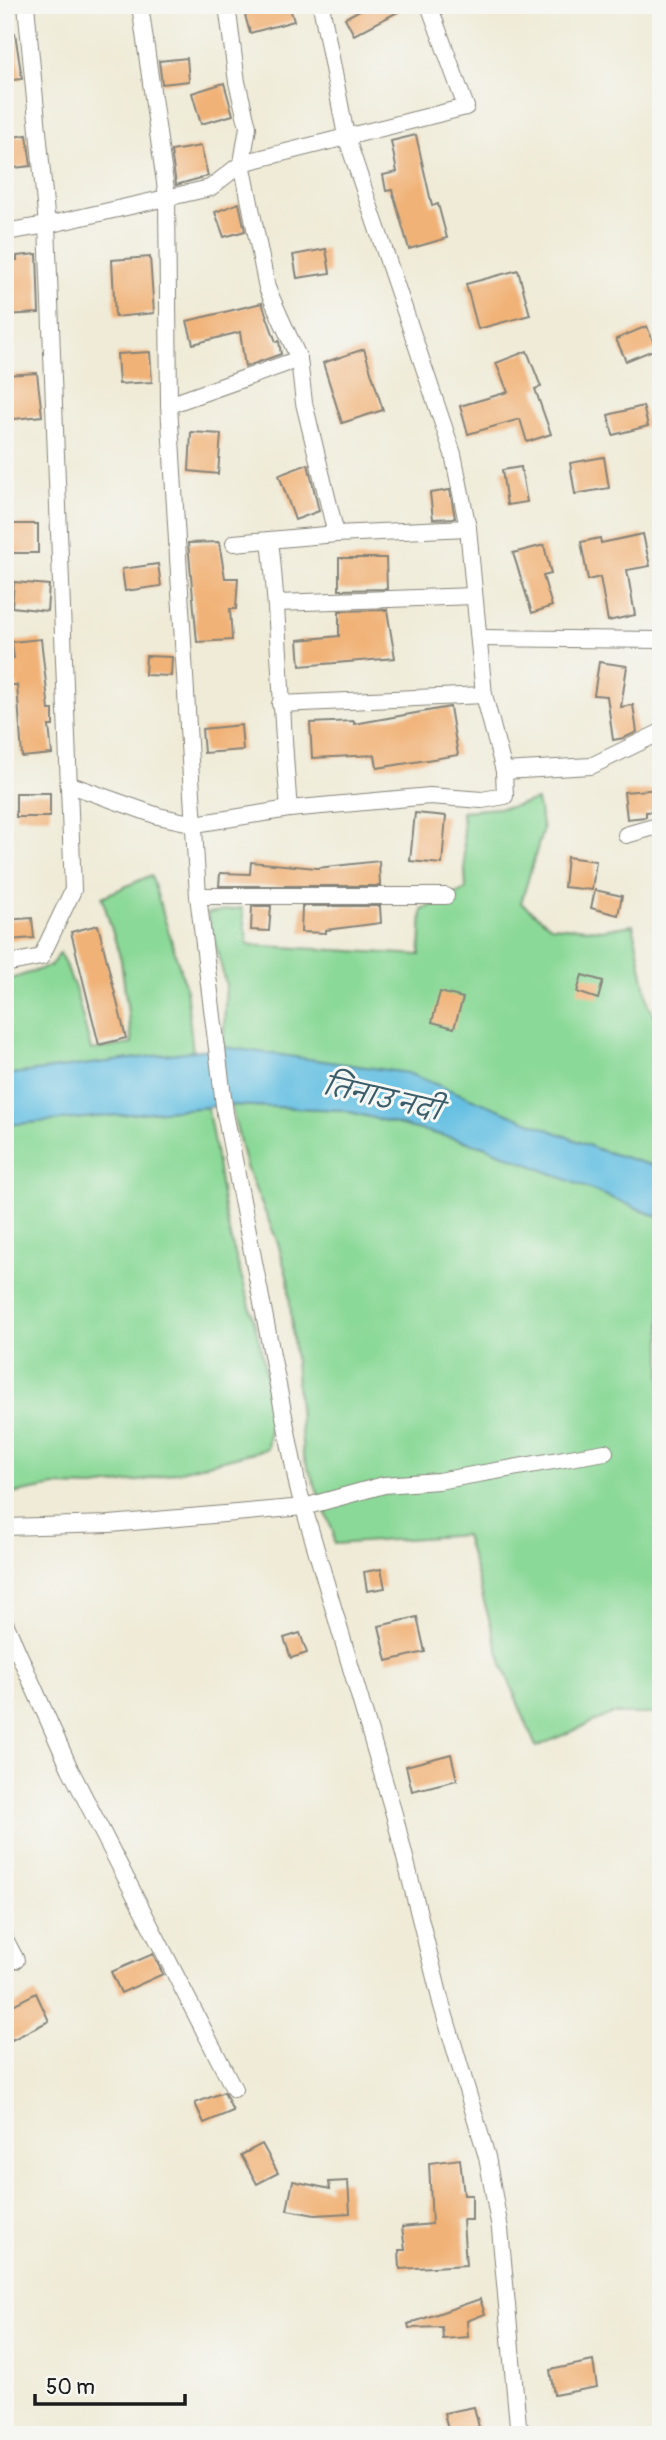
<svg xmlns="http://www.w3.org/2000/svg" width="666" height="2440" font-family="Pangolin,'Playpen Sans Deva',sans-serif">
	<rect width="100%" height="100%" fill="#f6f6f2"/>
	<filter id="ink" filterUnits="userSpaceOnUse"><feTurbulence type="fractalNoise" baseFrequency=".0143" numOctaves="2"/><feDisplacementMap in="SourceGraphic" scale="14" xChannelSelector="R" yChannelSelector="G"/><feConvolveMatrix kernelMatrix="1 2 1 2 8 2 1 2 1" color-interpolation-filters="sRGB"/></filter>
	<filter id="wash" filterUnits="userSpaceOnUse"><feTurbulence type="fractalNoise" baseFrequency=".00686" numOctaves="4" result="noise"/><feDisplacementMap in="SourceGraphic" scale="28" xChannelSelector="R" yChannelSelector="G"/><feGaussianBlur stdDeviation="1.57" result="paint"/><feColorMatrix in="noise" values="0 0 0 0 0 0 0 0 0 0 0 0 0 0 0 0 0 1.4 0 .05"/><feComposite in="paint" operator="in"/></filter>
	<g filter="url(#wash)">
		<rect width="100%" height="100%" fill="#efebd7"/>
		<g fill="#8bd998" stroke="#547a5a" stroke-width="2">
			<polygon points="537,800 543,829 521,903 551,926 602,930 633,925 649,1006 661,1025 661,1168 223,1048 226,984 207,913 242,908 248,945 420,955 422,910 466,889 462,811 510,807"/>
			<polygon points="151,875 186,988 193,1052 5,1075 5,981 50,966 60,953 75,988 91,1050 132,1044 121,960 102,897"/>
			<polygon points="231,1105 342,1110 484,1146 661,1218 661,1714 611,1714 536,1747 502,1664 465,1535 334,1544 333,1531 303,1455 288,1280 278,1243 246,1167"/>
			<path d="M207 1107C216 1146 219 1185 227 1224 244 1296 279 1374 267 1449L145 1480 94 1487 55 1486 5 1495V1125Z"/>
		</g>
		<polygon fill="#64bfe2" stroke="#406e7f" stroke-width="2" points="224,1047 408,1073 600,1150 661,1168 661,1218 484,1146 342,1110 231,1105 5,1125 5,1075"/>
		<g id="blocks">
			<g fill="#f1b277">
				<polygon points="254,5 289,5 294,21 250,33 243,8"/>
				<polygon points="369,5 411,5 354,35 345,18"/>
				<polygon points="15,33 22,79 5,81 5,34"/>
				<polygon points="187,58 189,81 162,84 159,61"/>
				<polygon points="224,83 233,115 201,124 192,93"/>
				<polygon points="27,135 31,166 5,169 5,138"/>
				<polygon points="416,135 432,206 438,204 447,238 409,249 392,190 386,191 383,175 397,172 391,141"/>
				<polygon points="201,146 208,176 176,185 171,151"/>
				<polygon points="239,203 245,231 224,237 215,212"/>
				<polygon points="326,249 330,273 297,278 293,255"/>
				<polygon points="37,254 39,313 5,315 5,261 17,260 17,256"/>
				<polygon points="150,257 154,313 115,317 112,260"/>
				<polygon points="518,270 530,315 478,329 466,284"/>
				<polygon points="262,303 276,342 279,341 281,354 245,367 240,332 193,344 187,321"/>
				<polygon points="647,326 656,349 626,361 616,339"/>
				<polygon points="364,349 383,410 342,423 323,363"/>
				<polygon points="527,351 541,387 535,389 551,434 527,442 520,419 468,434 460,406 508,392 496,363"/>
				<polygon points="150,352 152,382 119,384 117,354"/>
				<polygon points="37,373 42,416 5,420 5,375"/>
				<polygon points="643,406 648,426 613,435 608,415"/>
				<polygon points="191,432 221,434 218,474 189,471"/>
				<polygon points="604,457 609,488 575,494 570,463"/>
				<polygon points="308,464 319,511 295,520 279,475"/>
				<polygon points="521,467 527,502 507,505 502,470"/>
				<polygon points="450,490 455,518 433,519 430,493"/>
				<polygon points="9,524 38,524 38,553 10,553"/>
				<polygon points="643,534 650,566 627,570 635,615 608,621 600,577 588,580 581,542 600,538 601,543"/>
				<polygon points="219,542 225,578 238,578 236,609 230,609 232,640 197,642 188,543"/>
				<polygon points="544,545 551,574 543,576 552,606 532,613 513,553"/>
				<polygon points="339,558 386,558 387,589 339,590"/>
				<polygon points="158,564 161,586 125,591 122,569"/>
				<polygon points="14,582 49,585 47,611 12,607"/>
				<polygon points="387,610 395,658 300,666 298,640 339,636 339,611"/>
				<polygon points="41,639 49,710 53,710 53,726 49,726 52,754 22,757 17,685 5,685 5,659 14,658 12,642"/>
				<polygon points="146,656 172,657 171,676 145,675"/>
				<polygon points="599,662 627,666 621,707 633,705 637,732 624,738 613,740 607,696 594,695"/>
				<polygon points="450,707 458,755 377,768 375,755 312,758 310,723 354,721 354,724"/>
				<polygon points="241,725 243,750 204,753 202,729"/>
				<polygon points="661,789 661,811 646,812 646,817 627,819 624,792"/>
				<rect x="16" y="793" width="34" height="24"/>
				<polygon points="415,813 446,816 442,864 410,861"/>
				<polygon points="567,857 596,861 592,890 564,887"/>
				<polygon points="379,861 380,886 219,886 220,873 250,874 251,862 317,868"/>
				<polygon points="595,890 622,896 618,915 591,908"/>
				<polygon points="252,906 271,906 269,931 251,930"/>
				<polygon points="302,906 380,906 381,923 326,930 326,933 301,932"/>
				<polygon points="32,918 34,938 7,940 5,920"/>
				<polygon points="98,925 126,1038 99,1045 71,932"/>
				<polygon points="582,975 603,981 598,999 577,992"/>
				<polygon points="440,992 463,998 454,1028 432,1022"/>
				<polygon points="381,1569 385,1588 367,1591 364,1572"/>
				<polygon points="417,1617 425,1652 387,1661 379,1626"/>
				<polygon points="300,1633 307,1653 291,1658 284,1638"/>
				<polygon points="451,1754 457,1780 412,1791 406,1766"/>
				<polygon points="153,1954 163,1974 121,1993 111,1972"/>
				<polygon points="36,1993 49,2021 12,2040 5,2027 5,2009"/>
				<polygon points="224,2092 233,2111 204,2123 195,2103"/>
				<polygon points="262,2144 278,2173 257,2184 241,2155"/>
				<polygon points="460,2159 464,2195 472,2195 472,2220 463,2220 466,2265 400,2269 399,2250 405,2250 402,2227 432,2224 429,2163"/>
				<polygon points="293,2181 330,2189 329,2182 348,2181 350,2213 315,2215 287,2210"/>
				<polygon points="480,2299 485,2314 467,2321 468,2337 443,2339 442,2327 409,2328 408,2324"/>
				<polygon points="593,2361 597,2387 554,2395 550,2370"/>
				<polygon points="474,2407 479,2427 449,2434 444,2413"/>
			</g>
		</g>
	</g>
	<g filter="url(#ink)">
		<use href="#blocks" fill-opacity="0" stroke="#86847a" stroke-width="2"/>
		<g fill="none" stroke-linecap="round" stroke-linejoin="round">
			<defs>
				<g id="minor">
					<polyline points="140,5 167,197 169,405 198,896"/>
					<polyline points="227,5 237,82 248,127 242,163 267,288 299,359 304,403 336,534"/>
					<polyline points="5,232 47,225 210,188 242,163 466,107 429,5"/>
					<polyline points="169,405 299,359"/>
					<path d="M270 540C280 629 281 719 289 809"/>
					<polyline points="234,543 336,534 468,528"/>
					<polyline points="277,603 474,596"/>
					<polyline points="481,638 661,640"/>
					<polyline points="280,704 484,695"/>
					<polyline points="504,771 591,766 661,732"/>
					<polyline points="68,784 158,816 195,824 289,809 430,796 482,800 505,796 504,771 484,695 468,528 453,454 346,136 321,5"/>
					<polyline points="626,835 661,825"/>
					<polyline points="446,896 198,896 225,1113 298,1488 394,1814 442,2006 487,2157 500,2229 518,2425 525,2435"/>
					<polyline points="5,964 41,957 73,890 47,225 26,5"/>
					<polyline points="5,1527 110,1524 304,1507 384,1485 438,1481 605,1452"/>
					<polyline points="5,1623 70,1769 234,2089"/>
					<polyline points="5,1939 16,1960"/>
				</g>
			</defs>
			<use href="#minor" stroke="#86847a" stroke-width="18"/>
			<use href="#minor" stroke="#fff" stroke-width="16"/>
		</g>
	</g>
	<g text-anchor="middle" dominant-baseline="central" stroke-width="6" stroke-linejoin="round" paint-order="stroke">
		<g font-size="26" font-style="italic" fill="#395d6b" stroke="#f6f6f2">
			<text transform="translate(382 1099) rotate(13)">तिनाउ नदी</text>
		</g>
	</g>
	<rect width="666" height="2440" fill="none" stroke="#f6f6f2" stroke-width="28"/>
	<path d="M35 2394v10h150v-10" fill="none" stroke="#1c1c1c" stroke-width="3.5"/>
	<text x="46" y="2394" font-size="21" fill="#1c1c1c" stroke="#f6f6f2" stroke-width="5" paint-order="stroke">50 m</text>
</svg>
